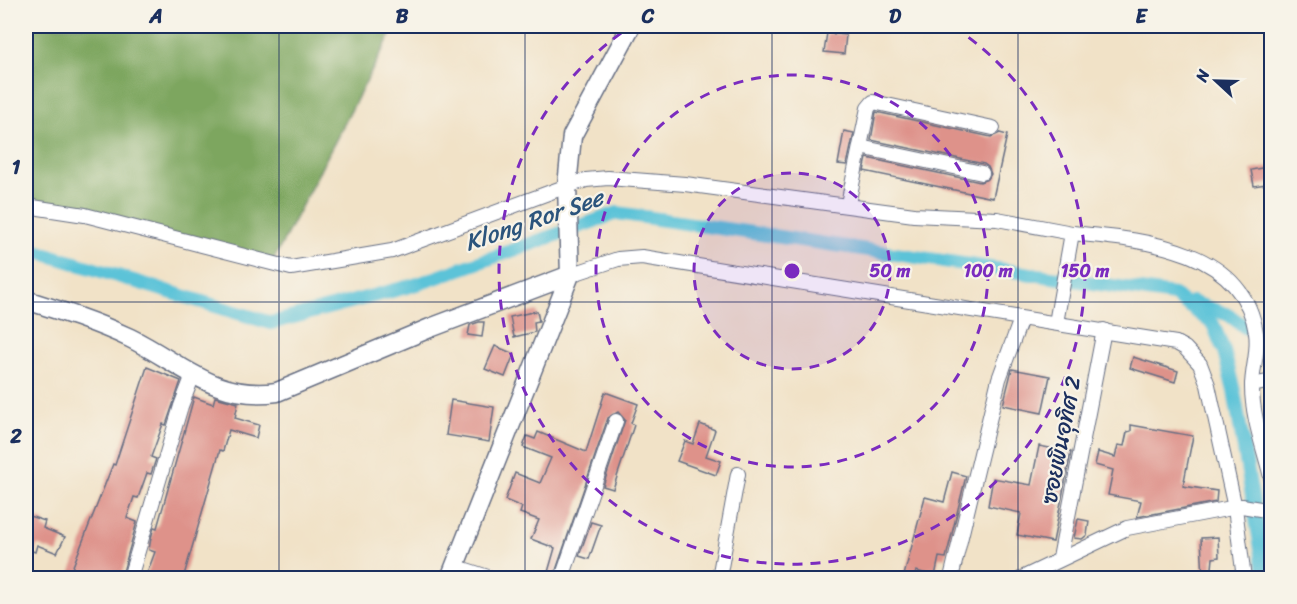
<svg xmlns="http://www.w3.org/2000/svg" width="1297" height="604" font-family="Sriracha,'Playpen Sans Thai',sans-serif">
	<rect width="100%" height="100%" fill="#f7f3e8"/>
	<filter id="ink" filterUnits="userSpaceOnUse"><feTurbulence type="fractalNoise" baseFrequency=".0167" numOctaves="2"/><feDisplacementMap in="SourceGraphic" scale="12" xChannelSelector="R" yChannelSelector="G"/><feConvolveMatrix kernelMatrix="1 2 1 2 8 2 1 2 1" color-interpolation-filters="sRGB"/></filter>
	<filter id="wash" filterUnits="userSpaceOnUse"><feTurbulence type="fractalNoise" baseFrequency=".008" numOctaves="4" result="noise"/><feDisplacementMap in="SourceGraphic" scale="24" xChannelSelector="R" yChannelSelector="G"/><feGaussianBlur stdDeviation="1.35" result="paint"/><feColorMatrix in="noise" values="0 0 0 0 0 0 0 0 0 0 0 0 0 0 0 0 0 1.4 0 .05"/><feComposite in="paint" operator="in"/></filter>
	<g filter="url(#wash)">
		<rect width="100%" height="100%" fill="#f1e2c7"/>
		<polygon fill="#7da65e" stroke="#4c6a5e" stroke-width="1.5" points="26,26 395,26 272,263 26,200"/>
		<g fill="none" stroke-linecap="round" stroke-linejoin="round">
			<g stroke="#5bc3d8" stroke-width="14">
				<polyline points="26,248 271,323 418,284 617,213 1174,295 1213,324 1224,351 1234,391 1266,578"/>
				<polyline points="1192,302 1229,315 1246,328"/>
				<polyline points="1267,345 1272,348"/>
			</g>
		</g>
		<g id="blocks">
			<g fill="#de928a">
				<polygon points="827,33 846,35 844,54 824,52"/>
				<polygon points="876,112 991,137 1000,133 1007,135 993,198 864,171 867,158 980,182 988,179 991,174 988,167 984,164 871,140"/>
				<polygon points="844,131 854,133 847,165 838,164"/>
				<polygon points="1272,166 1272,183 1254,186 1251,170"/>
				<polygon points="537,311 539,321 534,322 535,332 514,337 510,317"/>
				<polygon points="479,322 484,322 482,337 468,335 470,325"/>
				<polygon points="495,346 514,354 505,377 485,369"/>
				<polygon points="1133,357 1178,371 1175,382 1130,368"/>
				<polygon points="147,367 181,381 166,425 163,424 151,457 156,459 151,474 147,473 138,498 134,497 127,518 137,522 121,579 68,579 113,464 115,465"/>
				<polygon points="1012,369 1050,376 1042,413 1003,405"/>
				<polygon points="605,392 638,404 631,423 634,425 613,489 603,486 625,420 618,412 608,418 553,579 546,579 555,548 531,539 539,520 520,513 522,507 505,500 515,473 540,483 551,458 523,447 527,436 535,439 538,432 586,452"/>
				<polygon points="194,397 213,404 215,397 238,403 235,418 259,425 256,438 229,430 223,451 220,450 183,579 145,579 155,552 149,550 151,538 154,527 157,528"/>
				<polygon points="451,400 494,407 489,442 446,435"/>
				<polygon points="700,424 715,430 706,456 721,461 716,475 677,461 685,441 693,444"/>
				<polygon points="1131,425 1193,436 1183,486 1217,491 1216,502 1137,517 1141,501 1108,495 1113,470 1095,465 1098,452 1115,457 1118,445 1124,446 1127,432 1131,431"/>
				<polygon points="1039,446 1071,452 1053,542 1017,535 1021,513 988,506 993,478 1031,485"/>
				<polygon points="952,472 966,476 946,558 939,557 935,576 916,571 914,579 903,579 925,497 944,502"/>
				<polygon points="26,515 45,521 43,528 65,537 57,553 37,545 35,552 26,549"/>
				<polygon points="1078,519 1089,521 1087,535 1082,539 1074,538"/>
				<polygon points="591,522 601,525 589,559 579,556"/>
				<polygon points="1218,537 1219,557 1213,558 1211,579 1203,579 1201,538"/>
			</g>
		</g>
	</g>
	<g filter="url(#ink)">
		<use href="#blocks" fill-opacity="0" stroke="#666e83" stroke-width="1.5"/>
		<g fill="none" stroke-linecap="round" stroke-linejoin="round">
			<defs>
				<g id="minor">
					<polyline points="860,147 982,173"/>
					<polyline points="848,204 868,108 873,102 993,128"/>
					<polyline points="26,206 85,215 291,268 392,251 567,186 586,180 608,178 685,184 914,215 997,219 1072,233 1056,323"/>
					<path d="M1072 233C1141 240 1243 247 1256 333 1259 352 1252 368 1252 387 1252 418 1265 451 1272 481"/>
					<polyline points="570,275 618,259 642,257 1176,343 1185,348 1200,364 1208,385 1235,508 1244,578"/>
					<polyline points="1252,385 1272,381"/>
					<polyline points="1060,558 1104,330"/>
					<polyline points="454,566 491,578"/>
					<polyline points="130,578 181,406 193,375"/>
					<polyline points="562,578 616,421"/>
					<polyline points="719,578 738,474"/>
					<polyline points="951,578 999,379 1021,319"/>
					<polyline points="1022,578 1127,528 1242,506 1272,511"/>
				</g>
				<g id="tertiary">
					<path d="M26 300C61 311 96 322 130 338 181 363 215 401 277 392L430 328 570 275"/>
					<polyline points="450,578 570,275 567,186 572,136 631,26"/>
				</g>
			</defs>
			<use href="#minor" stroke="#666e83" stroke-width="16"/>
			<use href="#tertiary" stroke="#666e83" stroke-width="21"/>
			<use href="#minor" stroke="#fff" stroke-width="14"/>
			<use href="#tertiary" stroke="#fff" stroke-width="18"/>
		</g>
	</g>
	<path fill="none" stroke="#1b2f5e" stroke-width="1.5" stroke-opacity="0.55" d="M279 26V578M525 26V578M772 26V578M1018 26V578M26 302H1272"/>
	<circle cx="792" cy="271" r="98" fill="#7b2cbf" fill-opacity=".12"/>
	<g fill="none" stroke="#7b2cbf" stroke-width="3" stroke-dasharray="10 8">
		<circle cx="792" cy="271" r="98"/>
		<circle cx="792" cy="271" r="196"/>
		<path d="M954 27A293 293 0 1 1 630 27"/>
	</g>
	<g text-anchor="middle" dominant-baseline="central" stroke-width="4.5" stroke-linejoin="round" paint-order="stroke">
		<g font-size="22" fill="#1b2f5e" stroke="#f7f3e8">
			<text transform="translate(1061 440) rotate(-79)">ซอยพินอุทิศ 2</text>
		</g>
		<g font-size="24" font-style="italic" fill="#2b547c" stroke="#f7f3e8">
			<text transform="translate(534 220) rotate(-19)">Klong Ror See</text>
		</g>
	</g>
	<circle cx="792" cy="271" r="9" fill="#7b2cbf" stroke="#f7f3e8" stroke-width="3"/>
	<g font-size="18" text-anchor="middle" font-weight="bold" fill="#7b2cbf" stroke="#f7f3e8" stroke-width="4.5" stroke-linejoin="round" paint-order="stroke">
		<text x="890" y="277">50 m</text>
		<text x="988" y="277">100 m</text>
		<text x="1085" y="277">150 m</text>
	</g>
	<rect width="1297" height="604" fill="none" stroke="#f7f3e8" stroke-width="66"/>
	<g transform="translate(1216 81) rotate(292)" stroke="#f7f3e8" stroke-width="4.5" paint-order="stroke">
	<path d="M0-4.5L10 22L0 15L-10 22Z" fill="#1b2f5e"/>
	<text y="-9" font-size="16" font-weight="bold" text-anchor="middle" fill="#1b2f5e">N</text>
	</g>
	<rect x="33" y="33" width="1231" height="538" fill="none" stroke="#1b2f5e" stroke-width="2"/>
	<g font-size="20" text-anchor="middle" font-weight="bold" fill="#1b2f5e">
		<text x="156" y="23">A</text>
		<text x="402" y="23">B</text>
		<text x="648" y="23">C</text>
		<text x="895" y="23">D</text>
		<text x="1141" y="23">E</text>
		<text x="16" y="174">1</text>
		<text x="16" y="443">2</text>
	</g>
</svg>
